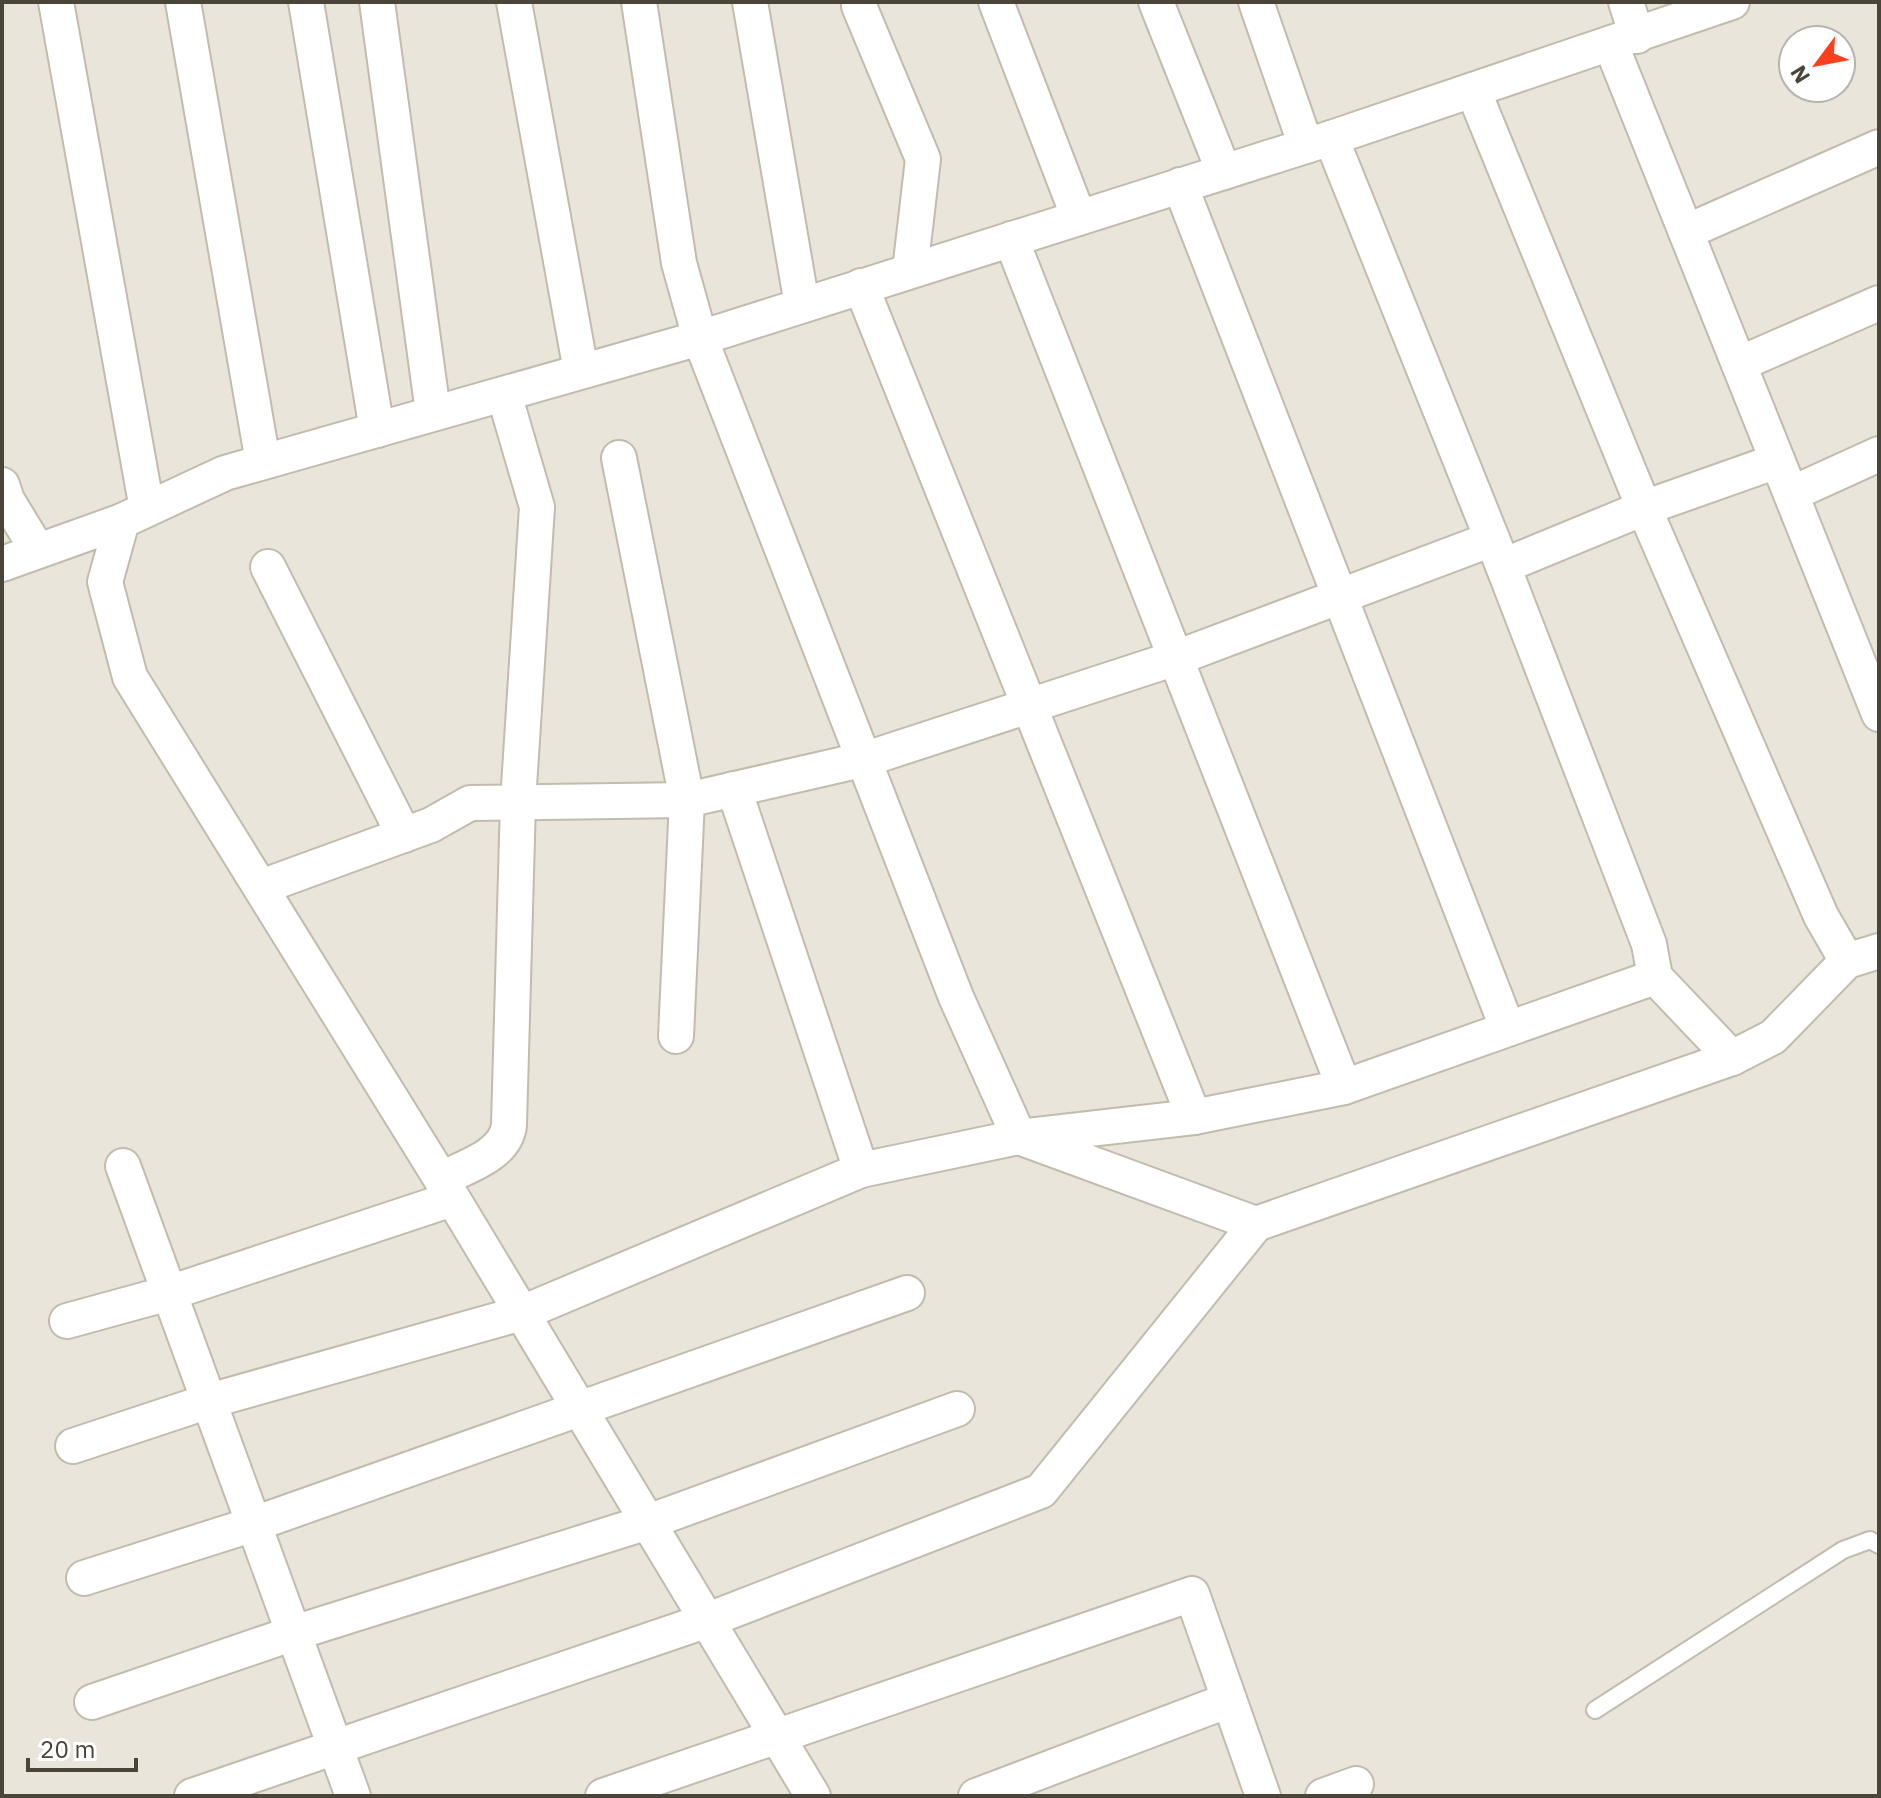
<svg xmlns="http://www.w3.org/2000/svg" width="1881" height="1798" font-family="'IBM Plex Sans',sans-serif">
	<rect width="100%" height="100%" fill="#f6f3ec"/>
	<path fill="#eae5da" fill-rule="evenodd" d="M2 2H1879V1796H2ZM1793 40H1841V88H1793Z"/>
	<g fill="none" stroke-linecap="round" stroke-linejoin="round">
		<defs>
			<polyline id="service" points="1595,1710 1843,1550 1870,1540 1879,1545"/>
			<g id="minor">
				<polyline points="56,2 147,509"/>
				<polyline points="183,2 263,462"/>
				<polyline points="306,2 377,430"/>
				<polyline points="377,2 433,412"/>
				<polyline points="514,2 581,371"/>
				<polyline points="750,2 802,305"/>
				<polyline points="996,2 1079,218"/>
				<polyline points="1156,2 1224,172"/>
				<polyline points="1256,2 1306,146"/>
				<polyline points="1626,2 1637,36"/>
				<polyline points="859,6 923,159 910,271"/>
				<polyline points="1611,45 1879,714"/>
				<polyline points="1473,90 1644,508 1821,916 1847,961"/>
				<polyline points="1331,138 1503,566 1649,944 1655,977 1732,1058 1773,1037 1847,961 1879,951"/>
				<polyline points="1180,185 1507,1027"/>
				<polyline points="1686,232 1879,147"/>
				<polyline points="1011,239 1344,1087"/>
				<polyline points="861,286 1194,1117"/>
				<polyline points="1739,364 1879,303"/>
				<polyline points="619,458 687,800 676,1036"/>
				<polyline points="2,485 7,500 38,551"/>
				<polyline points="1791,494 1879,454"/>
				<polyline points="2,564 125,520"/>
				<polyline points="1503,566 1644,508 1777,461"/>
				<polyline points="268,567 404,835"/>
				<polyline points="734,789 861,1170"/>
				<polyline points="261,887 431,825 470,803 687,800 866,759 1176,658 1492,539"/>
				<polyline points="123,1166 353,1796"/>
				<path d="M441 1179C465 1167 506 1155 509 1125L518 802 537 507 504 394"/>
				<polyline points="1256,1224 1732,1058"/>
				<polyline points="67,1321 169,1293 452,1199"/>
				<polyline points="73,1446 209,1401 522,1313 861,1170 1019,1137 1194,1117 1344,1087 1655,977"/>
				<polyline points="84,1578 254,1524 907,1293"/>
				<polyline points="92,1702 294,1633 648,1522 957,1409"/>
				<polyline points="192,1796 708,1620 1041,1491 1256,1224 1019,1137 956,997 700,338 679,263 639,2"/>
				<polyline points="603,1796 1192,1594 1263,1796"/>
				<polyline points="813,1796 441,1179 130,677 105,582 122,521 225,473 700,338 1331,138 1732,2"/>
				<polyline points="976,1796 1229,1700"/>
				<polyline points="1323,1796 1356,1784"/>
			</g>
		</defs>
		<use href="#service" stroke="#c2bbae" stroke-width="20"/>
		<use href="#minor" stroke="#c2bbae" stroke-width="38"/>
		<use href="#service" stroke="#fff" stroke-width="16"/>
		<use href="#minor" stroke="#fff" stroke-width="34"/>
	</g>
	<rect width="1881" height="1798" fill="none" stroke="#4b4439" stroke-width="8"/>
	<g transform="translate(1817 64) rotate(238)"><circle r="38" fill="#ffffff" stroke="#b7b4b0" stroke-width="2"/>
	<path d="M0-6L14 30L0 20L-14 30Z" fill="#fc3f1d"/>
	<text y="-12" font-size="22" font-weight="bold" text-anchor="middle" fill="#4b4439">N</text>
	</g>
	<path d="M28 1758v12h108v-12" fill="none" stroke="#4b4439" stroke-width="4"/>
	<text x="40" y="1758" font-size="24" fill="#4b4439" stroke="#ffffff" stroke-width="6" paint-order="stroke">20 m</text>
</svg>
